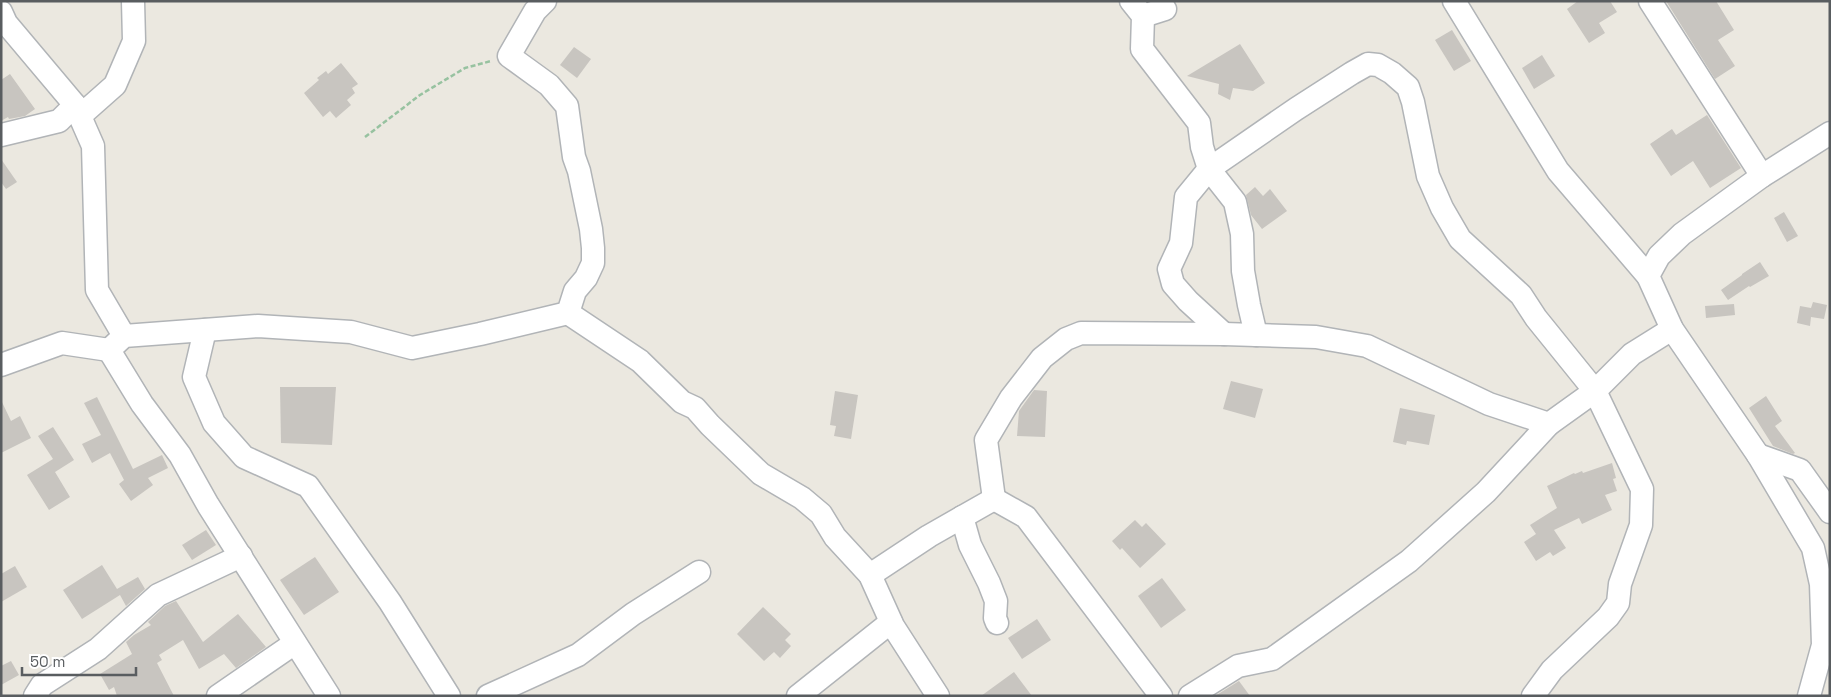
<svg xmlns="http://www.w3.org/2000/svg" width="1831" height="697" font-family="'Space Grotesk',sans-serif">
	<rect width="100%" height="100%" fill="#ebe8e0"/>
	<g fill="#c8c5c0">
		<polygon points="1578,1 1610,1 1617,12 1599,23 1605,33 1589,43 1567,9"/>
		<polygon points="1666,1 1716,1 1734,30 1718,40 1735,66 1715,79"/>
		<polygon points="1452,30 1471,61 1454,71 1435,40"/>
		<polygon points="1240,44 1265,83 1253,91 1233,88 1230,100 1218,94 1219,84 1187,76"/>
		<polygon points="574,47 591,59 577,78 560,65"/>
		<polygon points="1542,55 1555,76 1534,89 1522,68"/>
		<polygon points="341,63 358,84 352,88 355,93 347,100 351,105 336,118 330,111 323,117 304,93 319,80 317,78 326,71 328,74"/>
		<polygon points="10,74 35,109 25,116 9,119 8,117 1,121 1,80"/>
		<polygon points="1707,115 1741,168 1710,188 1693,161 1671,176 1650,144 1672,129 1676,135"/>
		<polygon points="1,159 17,182 6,189 1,182"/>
		<polygon points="1255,187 1263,196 1270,189 1287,211 1262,229 1251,215 1246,195"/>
		<polygon points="1784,212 1798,236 1787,242 1774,218"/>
		<polygon points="1760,262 1769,276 1750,287 1749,286 1728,300 1721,290 1742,275 1742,274"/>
		<polygon points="1813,302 1827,305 1824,319 1811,317 1810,326 1797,323 1800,306 1811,308"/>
		<polygon points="1734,304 1735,315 1706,318 1705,306"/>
		<polygon points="1231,381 1263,389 1255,418 1223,409"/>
		<polygon points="280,387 336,387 332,445 281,443"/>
		<polygon points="1034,390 1047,391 1045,437 1017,436 1019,411"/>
		<polygon points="835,391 858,395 851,439 834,436 836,426 830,425"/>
		<polygon points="1766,396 1782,421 1775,426 1795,453 1793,454 1773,446 1749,408"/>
		<polygon points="97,397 133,469 162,455 168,468 148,478 153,485 131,501 119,484 124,480 110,453 92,463 82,444 101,435 84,403"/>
		<polygon points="1,400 11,421 20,416 31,438 1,453"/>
		<polygon points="1400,408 1435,415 1429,445 1407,441 1406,445 1393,442"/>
		<polygon points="53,427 74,460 55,472 70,497 49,510 27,475 53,459 38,436"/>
		<polygon points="1612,463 1616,478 1613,479 1617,491 1605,495 1612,510 1582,524 1579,518 1554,530 1566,548 1553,556 1550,552 1536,561 1524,542 1536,534 1530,525 1557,508 1547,486 1574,473 1575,474 1582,471 1583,473"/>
		<polygon points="1135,520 1142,527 1146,523 1166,544 1140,568 1122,548 1120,550 1112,541"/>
		<polygon points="206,530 216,545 192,560 182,545"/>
		<polygon points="315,557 339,592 304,615 280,580"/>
		<polygon points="102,565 117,589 138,577 145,589 126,606 120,595 82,619 63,590"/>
		<polygon points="15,566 27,587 1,602 1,574"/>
		<polygon points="1162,578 1186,610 1161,628 1138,596"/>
		<polygon points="176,601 203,642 238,614 266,647 236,668 224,654 199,669 183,640 159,655 162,660 157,663 174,696 117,696 114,687 109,690 100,674 132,654 126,642 134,635 151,625 148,622 165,606"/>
		<polygon points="763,607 791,634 785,640 791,646 780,658 774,652 764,661 737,634"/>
		<polygon points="1037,619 1051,640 1022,659 1008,638"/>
		<polygon points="11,661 19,675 1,685 1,666"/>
		<polygon points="1014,672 1032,696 981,696"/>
		<polygon points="1239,681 1250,696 1215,696"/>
	</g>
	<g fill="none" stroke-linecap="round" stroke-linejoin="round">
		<defs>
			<g id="minor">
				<polyline points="1131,1 1143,16 1142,49 1199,123 1202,147 1209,169 1235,202 1242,234 1243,271 1249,305 1256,335"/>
				<polyline points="1454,1 1558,171 1648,276"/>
				<polyline points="1650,1 1762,176"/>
				<polyline points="1,12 6,23 75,105 93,146 97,290 124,336"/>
				<polyline points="1143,16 1165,9"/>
				<polyline points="80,116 115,85 134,41 133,1"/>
				<polyline points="1,135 59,121 75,105"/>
				<polyline points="568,313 640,361 682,402 695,408 710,425 761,474 802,498 821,514 835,537 870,575 893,626 938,696"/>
				<polyline points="205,330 194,377 214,423 244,457 308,486 390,602 449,696"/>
				<polyline points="1224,334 1188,301 1173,284 1169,269 1181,243 1186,197 1209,169 1296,109 1352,73 1368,64 1378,65 1392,73 1408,87 1413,102 1428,176 1442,208 1460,239 1521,295 1536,318 1595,391 1642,489 1641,525 1620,584 1618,603 1608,617 1552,670 1533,696"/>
				<polyline points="1,365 62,343 109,350"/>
				<polyline points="1758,455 1800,470 1830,512"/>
				<polyline points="994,499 1026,517 1161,696"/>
				<polyline points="962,517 970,545 989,583 996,601 995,618 997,623"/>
				<polyline points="870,575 929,536 994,499 986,440 1011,398 1042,358 1066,339 1081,333 1224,334 1316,337 1367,346 1489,404 1549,424"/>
				<polyline points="35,696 42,685 98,649 158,595 241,556"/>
				<polyline points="218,696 295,643"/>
				<polyline points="329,696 208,505 180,455 142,404 109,350 124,336 258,326 351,332 412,348 480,334 568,313 575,291 586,278 593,263 593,248 591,229 579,171 574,157 567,106 549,85 509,56 535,11 545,1"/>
				<polyline points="488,696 578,655 633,614 699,572"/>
				<polyline points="798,696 891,622"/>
				<polyline points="1190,696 1238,666 1272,659 1409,561 1486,492 1549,424 1595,391 1632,354 1672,329"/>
				<polyline points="1809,696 1823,645 1821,584 1813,548 1758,455 1672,329 1648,276 1659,256 1682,234 1762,176 1830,133"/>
			</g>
		</defs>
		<use href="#minor" stroke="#b1b4b7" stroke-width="25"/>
		<polyline stroke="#97c2a0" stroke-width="2.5" stroke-dasharray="5 2.5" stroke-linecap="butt" points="365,137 420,95 465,68 491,61"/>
		<use href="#minor" stroke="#fff" stroke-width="22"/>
	</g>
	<rect width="1831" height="697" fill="none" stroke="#595d60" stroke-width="5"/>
	<path d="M22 667v8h114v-8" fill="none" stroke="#595d60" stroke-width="2.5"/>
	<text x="30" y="667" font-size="15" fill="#595d60" stroke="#ffffff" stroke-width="4" paint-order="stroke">50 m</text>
</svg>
